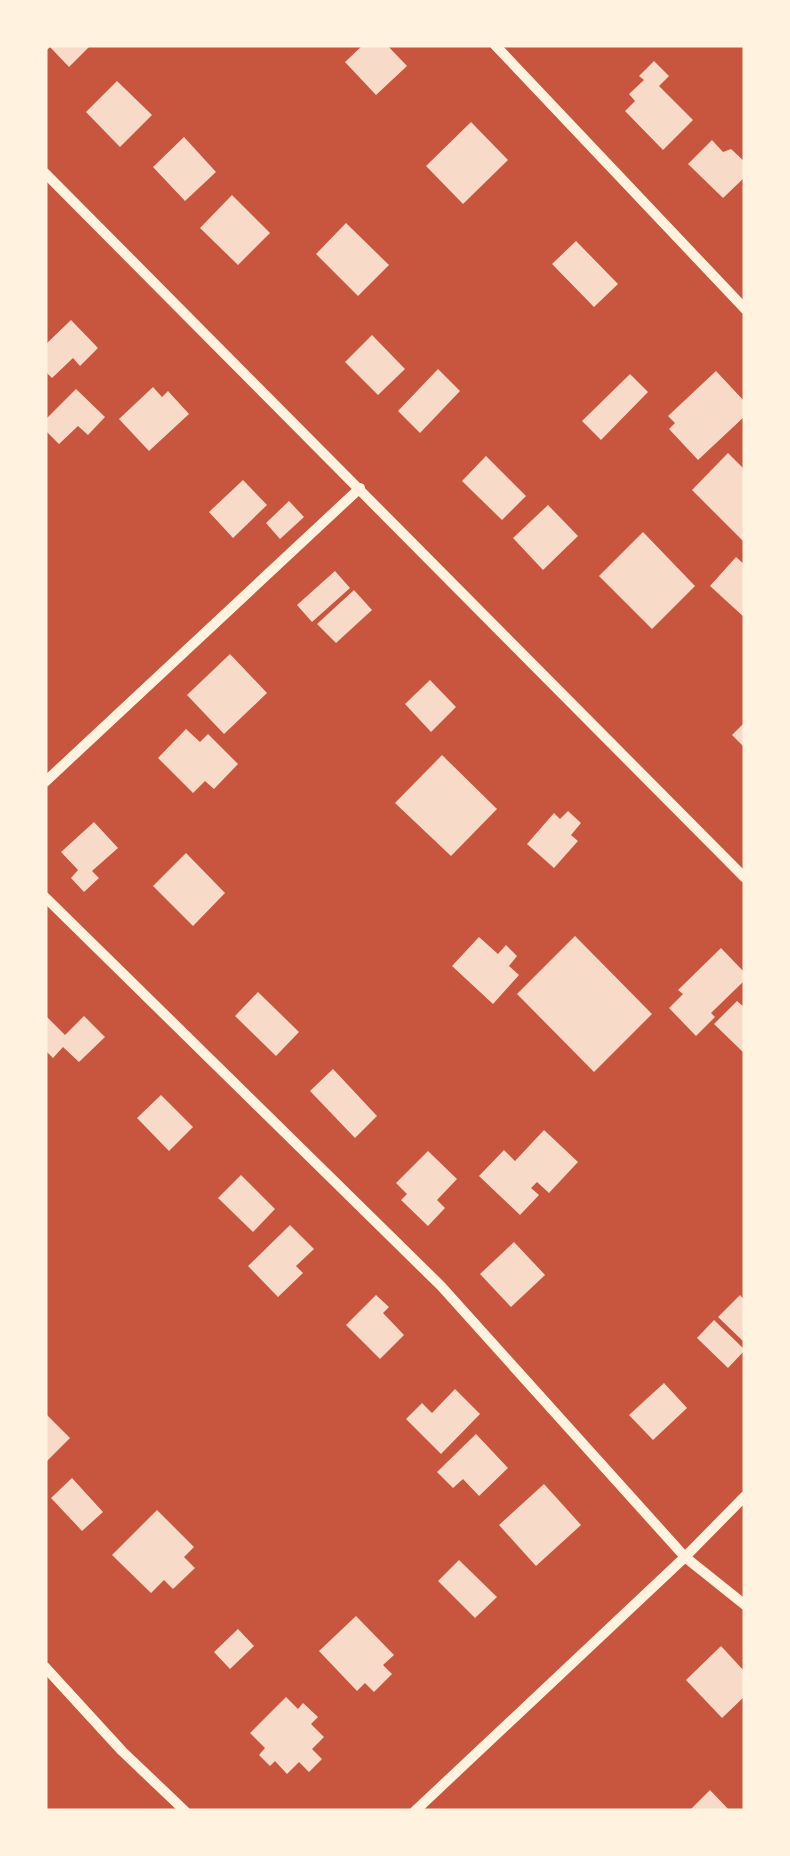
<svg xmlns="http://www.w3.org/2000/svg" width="790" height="1856" font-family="'IBM Plex Sans',sans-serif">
	<rect width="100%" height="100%" fill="#c8553d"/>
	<g fill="#f7dbc8">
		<polygon points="45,45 91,45 69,67 50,47 45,52"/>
		<polygon points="363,45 387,45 407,66 376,95 345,62"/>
		<polygon points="654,61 669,76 659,86 693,120 663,150 625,111 635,101 629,94 644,80 639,76"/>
		<polygon points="117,81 152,115 120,147 86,112"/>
		<polygon points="471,122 508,160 463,204 426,166"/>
		<polygon points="184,137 216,172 185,201 153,167"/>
		<polygon points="712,140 723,152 731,149 745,162 745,177 723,198 688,164"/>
		<polygon points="232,195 270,233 238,265 200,228"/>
		<polygon points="346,223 389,265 358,296 316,254"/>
		<polygon points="576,241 618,284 594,307 552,264"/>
		<polygon points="71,320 98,348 80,366 73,358 52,378 45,371 45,345"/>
		<polygon points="372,335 405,369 378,395 345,362"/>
		<polygon points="438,369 460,391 420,433 398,411"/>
		<polygon points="716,371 745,402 745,416 698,460 669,429 675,423 668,416"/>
		<polygon points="630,374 648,392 601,440 582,421"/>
		<polygon points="153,387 162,397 168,391 189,414 149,451 119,419"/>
		<polygon points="76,389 105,417 88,435 78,426 59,444 45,430 45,420"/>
		<polygon points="728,453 745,470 743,541 692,490"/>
		<polygon points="486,456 526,496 502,520 462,481"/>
		<polygon points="243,480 267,505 233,538 209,512"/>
		<polygon points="289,501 304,517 280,539 266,523"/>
		<polygon points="548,505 578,536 543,570 513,538"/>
		<polygon points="643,532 695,586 652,629 599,576"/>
		<polygon points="736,557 745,565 745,618 710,586"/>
		<polygon points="335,571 350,588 312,622 297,605"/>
		<polygon points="354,590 372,610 336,643 317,624"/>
		<polygon points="230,654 267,693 224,734 187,695"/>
		<polygon points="430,680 456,707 431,732 405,704"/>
		<polygon points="745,722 745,748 732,735"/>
		<polygon points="186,729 200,742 208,734 238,764 214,789 205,781 193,793 158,758"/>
		<polygon points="442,755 497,809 451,856 395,803"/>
		<polygon points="568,811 581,823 571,835 578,841 554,868 527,844 554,813 560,819"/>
		<polygon points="94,822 118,848 92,871 99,878 84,892 71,878 78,870 61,852"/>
		<polygon points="186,853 225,893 193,926 153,886"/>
		<polygon points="575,936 652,1014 594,1072 517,994"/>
		<polygon points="479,937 498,954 506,945 517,956 509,966 519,975 493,1004 452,966"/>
		<polygon points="721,948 745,973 745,980 711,1013 715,1017 696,1036 669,1008 683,994 678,990"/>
		<polygon points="258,992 299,1032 276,1056 235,1016"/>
		<polygon points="737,1001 745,1008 745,1054 714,1024"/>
		<polygon points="45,1015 65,1035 84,1016 105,1037 79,1062 63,1047 53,1058 45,1050"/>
		<polygon points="333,1069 377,1116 355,1138 310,1091"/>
		<polygon points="161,1095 193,1127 169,1151 137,1118"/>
		<polygon points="544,1130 578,1162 549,1193 537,1182 531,1188 539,1195 520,1215 479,1176 504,1150 515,1161"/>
		<polygon points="428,1151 457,1179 437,1200 445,1208 428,1226 401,1200 407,1194 396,1183"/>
		<polygon points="241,1175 275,1209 253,1232 218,1198"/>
		<polygon points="290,1225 314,1249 296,1266 303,1273 278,1297 248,1266"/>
		<polygon points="514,1242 545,1275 511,1307 480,1274"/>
		<polygon points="376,1295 389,1307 383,1313 404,1335 380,1359 346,1325"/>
		<polygon points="740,1295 745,1301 745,1343 718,1317"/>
		<polygon points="714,1320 745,1350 728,1368 697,1338"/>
		<polygon points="664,1383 687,1408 653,1440 629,1415"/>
		<polygon points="455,1389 480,1414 441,1454 406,1419 422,1403 432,1413"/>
		<polygon points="45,1413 70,1438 45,1463"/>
		<polygon points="476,1434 508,1468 479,1496 463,1479 453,1488 437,1472"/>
		<polygon points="72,1478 103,1512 82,1531 51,1498"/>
		<polygon points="544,1484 581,1525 536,1566 499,1525"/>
		<polygon points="157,1510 194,1547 184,1557 195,1568 173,1589 164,1580 151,1593 112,1555"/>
		<polygon points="459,1560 497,1597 475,1618 438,1581"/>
		<polygon points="356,1616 394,1655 383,1665 392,1674 374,1692 365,1683 357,1691 319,1651"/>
		<polygon points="238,1629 254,1646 230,1669 214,1652"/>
		<polygon points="721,1646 745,1672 745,1696 722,1718 686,1680"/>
		<polygon points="286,1697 298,1709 303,1703 318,1717 311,1724 324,1737 312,1749 322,1759 309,1772 299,1762 287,1774 275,1761 270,1766 259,1755 265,1748 250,1733"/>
		<polygon points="710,1790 730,1811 689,1811"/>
	</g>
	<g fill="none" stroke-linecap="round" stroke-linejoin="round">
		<g stroke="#fff3e0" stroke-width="10">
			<polyline points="495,45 745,309"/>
			<polyline points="45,173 745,878"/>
			<polyline points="45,782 360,488"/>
			<polyline points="45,897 441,1286 685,1557 745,1605"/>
			<polyline points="45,1667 122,1751 185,1811"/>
			<polyline points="415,1811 685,1557 745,1496"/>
		</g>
	</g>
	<rect width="790" height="1856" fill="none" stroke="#fff3e0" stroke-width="95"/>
</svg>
